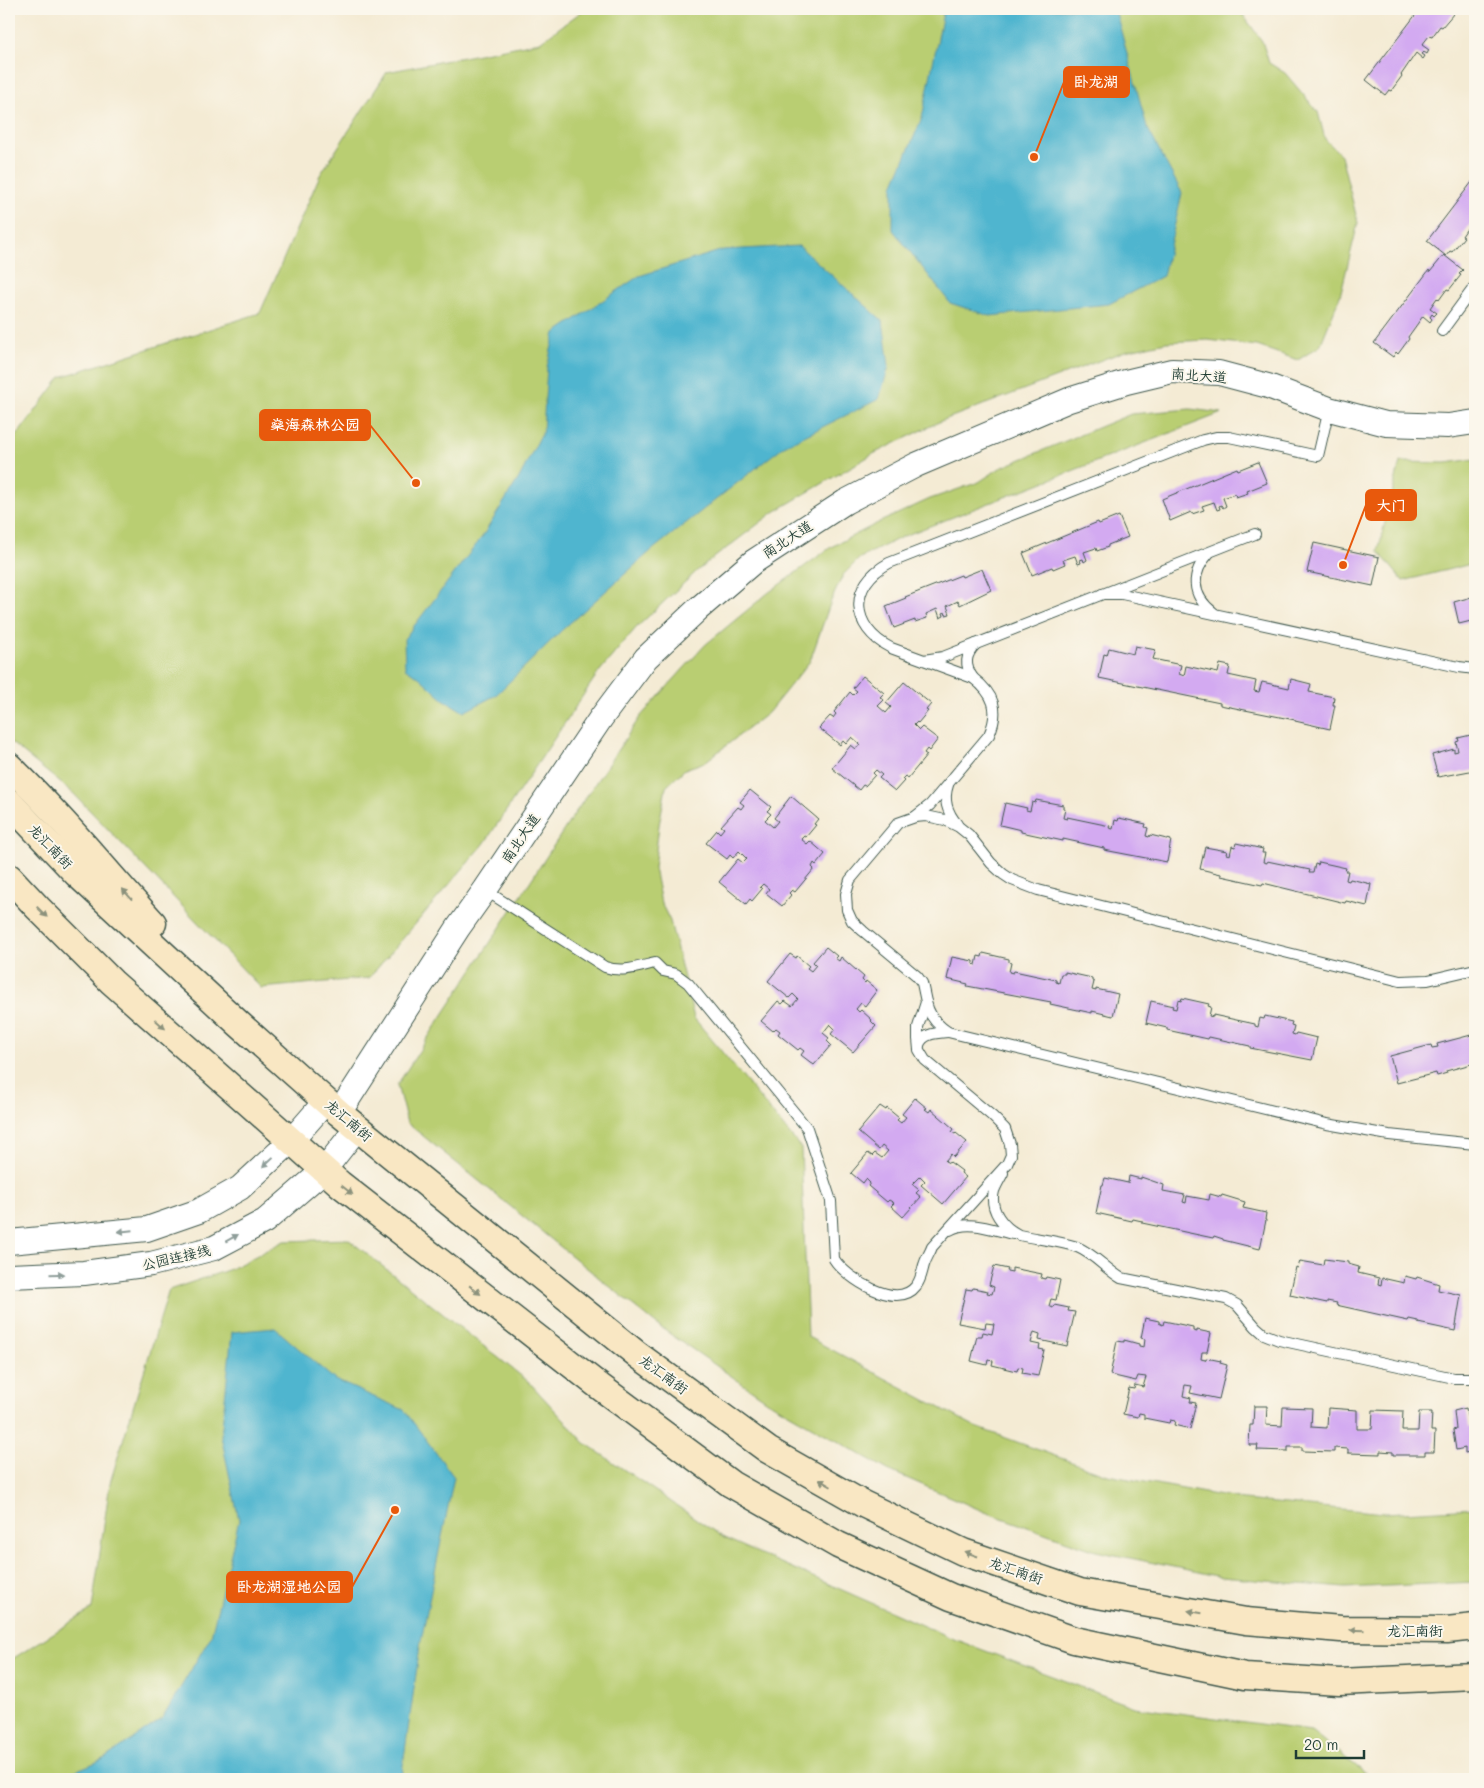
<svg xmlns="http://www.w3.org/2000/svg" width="1484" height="1788" font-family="Mali,'LXGW WenKai TC',sans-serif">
	<rect width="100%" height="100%" fill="#fbf7ec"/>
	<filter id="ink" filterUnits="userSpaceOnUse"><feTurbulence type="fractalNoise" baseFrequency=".02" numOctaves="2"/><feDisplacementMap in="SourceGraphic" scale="10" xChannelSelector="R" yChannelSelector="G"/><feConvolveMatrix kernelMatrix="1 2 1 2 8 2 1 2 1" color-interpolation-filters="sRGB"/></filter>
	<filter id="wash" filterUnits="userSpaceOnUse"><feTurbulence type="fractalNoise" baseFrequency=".0096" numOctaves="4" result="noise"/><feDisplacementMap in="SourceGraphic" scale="20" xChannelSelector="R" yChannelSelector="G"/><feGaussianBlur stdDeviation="1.12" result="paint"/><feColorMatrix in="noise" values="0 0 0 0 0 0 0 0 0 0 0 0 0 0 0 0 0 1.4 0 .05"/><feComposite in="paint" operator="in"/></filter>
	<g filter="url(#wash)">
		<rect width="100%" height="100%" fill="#f4ebd4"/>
		<g fill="#b9ce72" stroke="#6c8653">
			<polygon points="585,9 1242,9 1243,15 1262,41 1269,63 1285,73 1318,112 1325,139 1341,155 1358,223 1340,296 1320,346 1298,360 1257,346 1208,340 1166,342 1125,351 941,421 873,454 774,512 698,570 636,628 598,673 484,844 369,978 261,988 73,793 9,741 9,446 61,377 260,313 320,175 387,72 540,42"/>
			<polygon points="1190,409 1222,413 904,536 860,558 843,575 831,601 810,661 768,713 705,762 685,769 666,787 659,825 654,868 661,903 670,921 694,1018 801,1148 808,1337 976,1427 1107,1475 1243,1500 1385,1513 1475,1508 1475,1582 1344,1588 1222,1577 1096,1551 985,1512 888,1470 769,1402 660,1327 407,1123 397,1085 571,819 640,717 705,645 768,593 831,547 882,521 930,499 979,482 1000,468 1131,414"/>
			<polygon points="1475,459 1475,563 1403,581 1378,551 1400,462 1446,463"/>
			<polygon points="348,1239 529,1382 585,1443 724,1538 951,1638 1134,1707 1311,1731 1373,1779 9,1779 9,1661 92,1609 110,1483 169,1290 231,1269 284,1241"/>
		</g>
		<g fill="#50b5cf" stroke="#387982">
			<polygon points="941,9 1115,9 1147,127 1182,193 1163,276 1109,304 990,316 950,303 893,230 893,186 922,118 943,13"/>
			<polygon points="799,246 883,321 889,366 879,399 784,446 652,550 562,630 496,695 464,712 443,699 420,678 405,668 404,639 482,537 519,478 543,431 547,367 555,333 639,276 723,250"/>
			<polygon points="275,1328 335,1380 404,1410 454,1477 420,1646 401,1779 55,1779 102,1760 162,1719 211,1636 239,1520 221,1436 232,1332"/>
		</g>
		<g id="blocks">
			<g fill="#d3aaf1">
				<polygon points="1420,9 1454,9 1452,11 1454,13 1442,27 1440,26 1432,37 1429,36 1422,45 1429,50 1427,54 1424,52 1422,54 1425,56 1423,59 1416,53 1401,75 1402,76 1391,91 1389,90 1385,95 1366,80"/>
				<polygon points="1475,178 1475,217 1462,236 1464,237 1452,252 1450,251 1446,256 1427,241"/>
				<polygon points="1444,255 1463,270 1459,274 1461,275 1449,290 1447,289 1439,300 1437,298 1430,308 1437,313 1434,316 1432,314 1430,317 1432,319 1430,322 1423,316 1408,337 1409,339 1398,354 1396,352 1393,357 1374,343 1429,270 1430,272"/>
				<polygon points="1258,462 1267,483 1247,491 1248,493 1236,497 1235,494 1223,498 1226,506 1223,508 1221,505 1219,506 1220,509 1217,510 1214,502 1202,506 1204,510 1192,514 1191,512 1170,521 1162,499 1237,468 1238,470"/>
				<polygon points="1119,516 1128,537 1108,545 1108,547 1097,551 1096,548 1084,552 1087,560 1084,562 1083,559 1080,560 1081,563 1078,564 1075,556 1063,560 1065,564 1053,569 1052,567 1032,575 1023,553 1098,522 1099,524"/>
				<polygon points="1314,543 1379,557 1373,586 1307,572"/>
				<polygon points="982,569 991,590 960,605 958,601 947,606 950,614 946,615 945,612 943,613 944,616 940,618 937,609 926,614 927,618 915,622 915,620 894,628 886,606 906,598 905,597 961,575 962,577"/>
				<polygon points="1475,596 1475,620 1459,624 1454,602"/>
				<polygon points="1135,646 1156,650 1153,659 1181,665 1179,674 1184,676 1186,666 1218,673 1220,664 1230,666 1228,675 1256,681 1254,691 1259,692 1262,682 1289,688 1291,679 1311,684 1309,692 1334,697 1333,705 1335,705 1330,729 1295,721 1295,720 1220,705 1220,703 1099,678 1104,654 1107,655 1109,648 1133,654"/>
				<polygon points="863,676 884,693 880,697 884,700 878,706 886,713 891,707 886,703 904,682 931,704 926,710 928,711 918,723 917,722 914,725 919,730 922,727 938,739 929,751 927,749 924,753 927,755 908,778 905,776 902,779 904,781 895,791 879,778 882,775 876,770 873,773 875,775 865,786 863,785 859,790 832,768 851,745 856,749 860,744 852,737 846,744 843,741 840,745 819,728 830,716 833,718 836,714 834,712 850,692 853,695 857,691 853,688"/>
				<polygon points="1475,734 1475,770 1438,777 1432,755 1454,749 1454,752 1458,751 1456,742 1459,741 1458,738"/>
				<polygon points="750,790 771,807 767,811 771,814 765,820 773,827 778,821 774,818 791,796 818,819 814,824 816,825 806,837 804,836 801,839 807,844 810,841 825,854 816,865 814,863 812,867 814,869 795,892 792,890 789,893 791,895 782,906 766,893 769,889 763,884 760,887 762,889 752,901 750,899 746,904 719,882 738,859 743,863 747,859 739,851 733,858 730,855 727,859 706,843 717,830 720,833 724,828 721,826 738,807 741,809 744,805 740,802"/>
				<polygon points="1036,800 1063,805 1063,808 1065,809 1063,818 1067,819 1067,817 1110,826 1109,828 1113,829 1115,820 1118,821 1119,818 1146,824 1145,827 1148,828 1146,836 1149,837 1150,835 1171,840 1167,862 1104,850 1104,848 1063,839 1063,841 1021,832 1021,830 1000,825 1005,803 1027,808 1026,810 1030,811 1032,802 1035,803"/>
				<polygon points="1236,843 1263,849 1262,853 1265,853 1263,862 1267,863 1267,861 1310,870 1309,873 1313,873 1315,864 1318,865 1319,862 1346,868 1345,871 1348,871 1346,880 1349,881 1350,879 1371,884 1367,906 1346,901 1345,903 1263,883 1262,885 1221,876 1221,874 1200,869 1205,847 1227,851 1226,854 1230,855 1232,846 1235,847"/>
				<polygon points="826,947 837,956 835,958 839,961 841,957 864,977 862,980 865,983 866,981 877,990 865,1006 861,1003 856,1009 859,1012 861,1010 872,1020 871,1021 876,1026 853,1052 831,1034 835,1029 830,1024 823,1033 829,1038 827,1041 831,1045 814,1065 801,1055 804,1051 800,1048 798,1050 778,1034 780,1031 776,1028 773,1031 761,1021 778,1001 782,1004 785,1001 792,1006 798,999 793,994 789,998 768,981 790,954 796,958 797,956 809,966 807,968 811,971 816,965 813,962"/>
				<polygon points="983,953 1009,959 1009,962 1011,963 1009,972 1013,973 1014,971 1056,980 1056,982 1059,983 1061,974 1065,974 1065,972 1092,978 1092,981 1094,982 1092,990 1096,991 1096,989 1118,994 1113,1016 1092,1011 1092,1013 1050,1004 1051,1002 967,986 968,984 947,979 952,957 973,961 973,964 976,965 978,956 982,957"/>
				<polygon points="1182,998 1209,1004 1208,1006 1211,1007 1209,1016 1213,1017 1213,1015 1255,1024 1255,1026 1258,1027 1260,1018 1264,1019 1265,1016 1292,1022 1291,1025 1294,1026 1292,1034 1295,1035 1296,1033 1317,1038 1312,1060 1250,1048 1250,1046 1209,1037 1208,1039 1167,1030 1167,1028 1146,1023 1151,1001 1173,1006 1172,1008 1176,1009 1178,1000 1181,1001"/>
				<polygon points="1475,1034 1475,1063 1446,1071 1447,1073 1437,1076 1436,1073 1397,1083 1390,1056 1431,1045 1432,1048 1438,1047 1437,1044"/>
				<polygon points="915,1098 927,1108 925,1109 929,1112 931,1109 954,1129 952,1132 955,1134 956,1133 967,1142 954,1157 951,1154 945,1161 949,1163 950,1162 962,1171 961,1173 966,1177 943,1204 921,1185 925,1181 920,1176 912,1184 919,1190 916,1193 921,1197 903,1217 891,1206 894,1203 889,1200 887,1202 868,1186 870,1183 866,1179 863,1183 851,1173 868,1153 872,1156 875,1153 882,1158 888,1151 882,1146 879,1150 858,1132 880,1106 886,1110 887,1108 899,1118 897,1120 901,1123 906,1117 902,1114"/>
				<polygon points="1129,1176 1141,1179 1141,1177 1164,1185 1163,1191 1185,1195 1183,1202 1186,1203 1187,1196 1209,1200 1210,1194 1221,1197 1222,1195 1245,1202 1243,1208 1266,1213 1265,1220 1266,1220 1260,1249 1223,1240 1223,1239 1214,1236 1213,1238 1142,1223 1142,1221 1133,1219 1132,1221 1096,1213 1102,1185 1103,1185 1105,1178 1128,1183"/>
				<polygon points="1324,1259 1348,1262 1348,1264 1359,1267 1358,1273 1379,1278 1378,1284 1381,1285 1382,1278 1404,1283 1405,1276 1416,1279 1417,1277 1439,1284 1438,1290 1461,1295 1455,1331 1418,1323 1418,1321 1409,1319 1408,1321 1336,1305 1337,1303 1327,1301 1327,1303 1290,1295 1296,1267 1298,1268 1300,1261 1323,1265"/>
				<polygon points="994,1266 1008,1269 1007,1271 1012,1272 1012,1268 1042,1274 1041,1278 1045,1279 1046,1277 1060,1280 1056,1300 1051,1299 1049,1306 1053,1308 1054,1305 1069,1308 1068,1311 1075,1312 1067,1346 1039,1340 1040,1334 1034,1332 1031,1343 1040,1345 1039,1349 1044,1350 1038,1376 1022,1373 1023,1368 1018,1367 1017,1371 992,1365 993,1361 988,1360 987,1365 971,1361 977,1336 982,1336 983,1332 992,1334 994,1324 986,1323 985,1328 958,1323 966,1289 972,1290 973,1288 988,1291 987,1293 992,1294 994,1287 989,1285"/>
				<polygon points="1145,1318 1159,1321 1159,1323 1163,1325 1164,1321 1193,1327 1193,1331 1197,1332 1197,1330 1211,1333 1207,1352 1202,1352 1201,1359 1205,1360 1206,1358 1221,1361 1220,1363 1227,1365 1219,1399 1190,1393 1192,1386 1185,1385 1183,1396 1191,1398 1190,1402 1196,1403 1190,1429 1174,1425 1175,1421 1170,1420 1169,1423 1144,1418 1144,1414 1139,1413 1138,1417 1123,1414 1129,1388 1134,1389 1135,1385 1143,1387 1146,1377 1138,1376 1136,1381 1110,1375 1117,1341 1124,1342 1124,1340 1139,1344 1139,1346 1144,1347 1145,1339 1141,1338"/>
				<polygon points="1254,1406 1267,1406 1266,1425 1282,1426 1283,1407 1312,1408 1311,1427 1327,1428 1328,1408 1357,1410 1357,1429 1372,1429 1373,1410 1403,1411 1402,1431 1418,1431 1419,1412 1432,1412 1431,1431 1435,1431 1434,1452 1425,1452 1425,1455 1393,1455 1393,1452 1380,1451 1380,1454 1348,1453 1348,1449 1334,1448 1334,1452 1302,1451 1302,1447 1288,1447 1288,1451 1257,1450 1258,1445 1249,1445 1250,1425 1253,1425"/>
				<polygon points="1466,1408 1469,1427 1475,1426 1475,1451 1465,1453 1465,1448 1456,1450 1453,1430 1456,1429 1454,1411"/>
			</g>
		</g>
	</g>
	<g filter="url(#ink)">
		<use href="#blocks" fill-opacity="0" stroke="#3f574c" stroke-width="1"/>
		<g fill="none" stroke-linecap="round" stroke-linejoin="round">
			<defs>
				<g id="service">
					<polyline points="1442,331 1475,286"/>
					<path d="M1209 553C1191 573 1190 595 1214 613"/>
					<polyline points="1102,594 1122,594 1459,667 1475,669"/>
					<polyline points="924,660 943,657 1255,534"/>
					<path d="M973 678C964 665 965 655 976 644"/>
					<path d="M948 785C943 800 947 812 957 824"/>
					<path d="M916 816 930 805 989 735C1000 710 994 694 973 678L891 648C850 627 848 585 889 563L1203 440 1216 437H1229L1318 456 1329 409"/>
					<path d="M485 890 605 967C622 973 638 967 655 963L663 971 676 974 688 983 807 1128 831 1201 834 1259C846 1278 897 1311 916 1286 921 1280 922 1272 924 1265 926 1258 930 1253 932 1247L1007 1164 1011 1155 1010 1144 1005 1129 992 1116 925 1060 919 1050 918 1039V1027L926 1002 922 983 917 976 863 931 852 921 847 910 846 894 850 880 898 823 915 817 926 816 945 820 959 827 969 835 991 863 1003 874 1012 880 1038 890 1400 981 1428 980 1475 969"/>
					<path d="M926 1002C929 1015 937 1025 948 1032L1327 1124 1389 1135 1475 1144"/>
					<path d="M919 1045C923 1033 937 1033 948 1032"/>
					<path d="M1003 1173C1000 1179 996 1185 994 1191 989 1210 1003 1227 1019 1235 1037 1239 1060 1241 1077 1247 1094 1254 1106 1269 1121 1278L1226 1299 1237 1305 1256 1327 1264 1334 1279 1340 1454 1378H1475"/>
					<path d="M950 1230C968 1219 994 1230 1013 1234"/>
				</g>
				<g id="tertiary">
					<polyline points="339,1113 458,928 485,890 601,718 646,658 698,609 753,562 845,502 916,465 1069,400 1126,382 1172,371 1219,373 1268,386 1329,409 1386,424 1448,426 1475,422"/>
					<polyline points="9,1242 147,1229 199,1211 240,1188 291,1141 326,1101"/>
					<polyline points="9,1276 84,1273 151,1264 214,1248 265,1221 324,1170 357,1128"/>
				</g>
				<g id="secondary">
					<path d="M9 766C60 815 105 870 153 923"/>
					<polyline points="9,802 77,874 239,1024 339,1113 638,1355 768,1450 863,1504 963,1552 1080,1592 1246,1621 1341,1629 1447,1630 1475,1627"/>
					<polyline points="9,877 38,908 112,982 340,1184 599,1386 731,1484 838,1545 951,1597 1074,1640 1245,1676 1339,1682 1475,1676"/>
				</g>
			</defs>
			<use href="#service" stroke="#3f574c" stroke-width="12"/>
			<use href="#tertiary" stroke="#3f574c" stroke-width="26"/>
			<use href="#secondary" stroke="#3f574c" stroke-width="29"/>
			<use href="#service" stroke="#fff" stroke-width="10"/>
			<use href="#tertiary" stroke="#fff" stroke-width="24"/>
			<use href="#secondary" stroke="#f9e7c3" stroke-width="26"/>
		</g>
		<defs><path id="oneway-solid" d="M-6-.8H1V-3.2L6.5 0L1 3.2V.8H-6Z" transform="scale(1.25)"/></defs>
		<g fill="#8c927c">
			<use href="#oneway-solid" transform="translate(127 894) rotate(-132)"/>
			<use href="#oneway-solid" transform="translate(42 912) rotate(45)"/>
			<use href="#oneway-solid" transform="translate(160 1024) rotate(42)"/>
			<use href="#oneway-solid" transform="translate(347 1190) rotate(38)"/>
			<use href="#oneway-solid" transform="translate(475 1290) rotate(38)"/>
			<use href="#oneway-solid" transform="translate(825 1483) rotate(-150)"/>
			<use href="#oneway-solid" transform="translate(971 1554) rotate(-161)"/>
			<use href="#oneway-solid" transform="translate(1195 1612) rotate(-170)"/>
			<use href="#oneway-solid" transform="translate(1357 1630) rotate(-179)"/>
		</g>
		<g fill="#8f9e9a">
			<use href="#oneway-solid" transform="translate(268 1162) rotate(137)"/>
			<use href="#oneway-solid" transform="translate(125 1231) rotate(174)"/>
			<use href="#oneway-solid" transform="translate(232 1238) rotate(-29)"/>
			<use href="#oneway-solid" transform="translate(57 1274) rotate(-2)"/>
		</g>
	</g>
	<g text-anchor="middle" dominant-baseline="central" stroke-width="4" stroke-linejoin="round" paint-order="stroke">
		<g font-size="14" fill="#1f3d34" stroke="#fbf7ec">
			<text transform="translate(1199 375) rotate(4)">南北大道</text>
			<text transform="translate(787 539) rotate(-33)">南北大道</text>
			<text transform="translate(520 838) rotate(-56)">南北大道</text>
			<text transform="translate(51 846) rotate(46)">龙汇南街</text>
			<text transform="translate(349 1120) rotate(40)">龙汇南街</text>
			<text transform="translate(176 1257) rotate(-13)">公园连接线</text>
			<text transform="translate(664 1374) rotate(36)">龙汇南街</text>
			<text transform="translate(1016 1570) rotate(19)">龙汇南街</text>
			<text x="1415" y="1630">龙汇南街</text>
		</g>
	</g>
	<path fill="none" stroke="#e8590c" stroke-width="2" d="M1034 157L1064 82M416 483L370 425M1343 565L1366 505M395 1510L352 1587"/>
	<g fill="#e8590c" stroke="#fbf7ec" stroke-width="2">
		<circle cx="1034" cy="157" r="5"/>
		<circle cx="416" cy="483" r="5"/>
		<circle cx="1343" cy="565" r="5"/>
		<circle cx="395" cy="1510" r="5"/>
	</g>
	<g fill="#e8590c" stroke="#e8590c" stroke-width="2">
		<rect x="1064" y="67" width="65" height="30" rx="5"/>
		<rect x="260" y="410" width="110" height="30" rx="5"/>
		<rect x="1366" y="490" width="50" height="30" rx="5"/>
		<rect x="227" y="1572" width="125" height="30" rx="5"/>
	</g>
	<g font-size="15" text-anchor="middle" font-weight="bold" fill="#fff">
		<text x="1096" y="87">卧龙湖</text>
		<text x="315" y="430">燊海森林公园</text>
		<text x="1391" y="511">大门</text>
		<text x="289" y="1592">卧龙湖湿地公园</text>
	</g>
	<rect width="1484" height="1788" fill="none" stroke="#fbf7ec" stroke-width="30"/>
	<path d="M1296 1750v8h68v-8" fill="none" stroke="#1f3d34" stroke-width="2.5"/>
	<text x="1304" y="1750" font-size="15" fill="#1f3d34" stroke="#fbf7ec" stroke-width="4" paint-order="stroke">20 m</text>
</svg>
